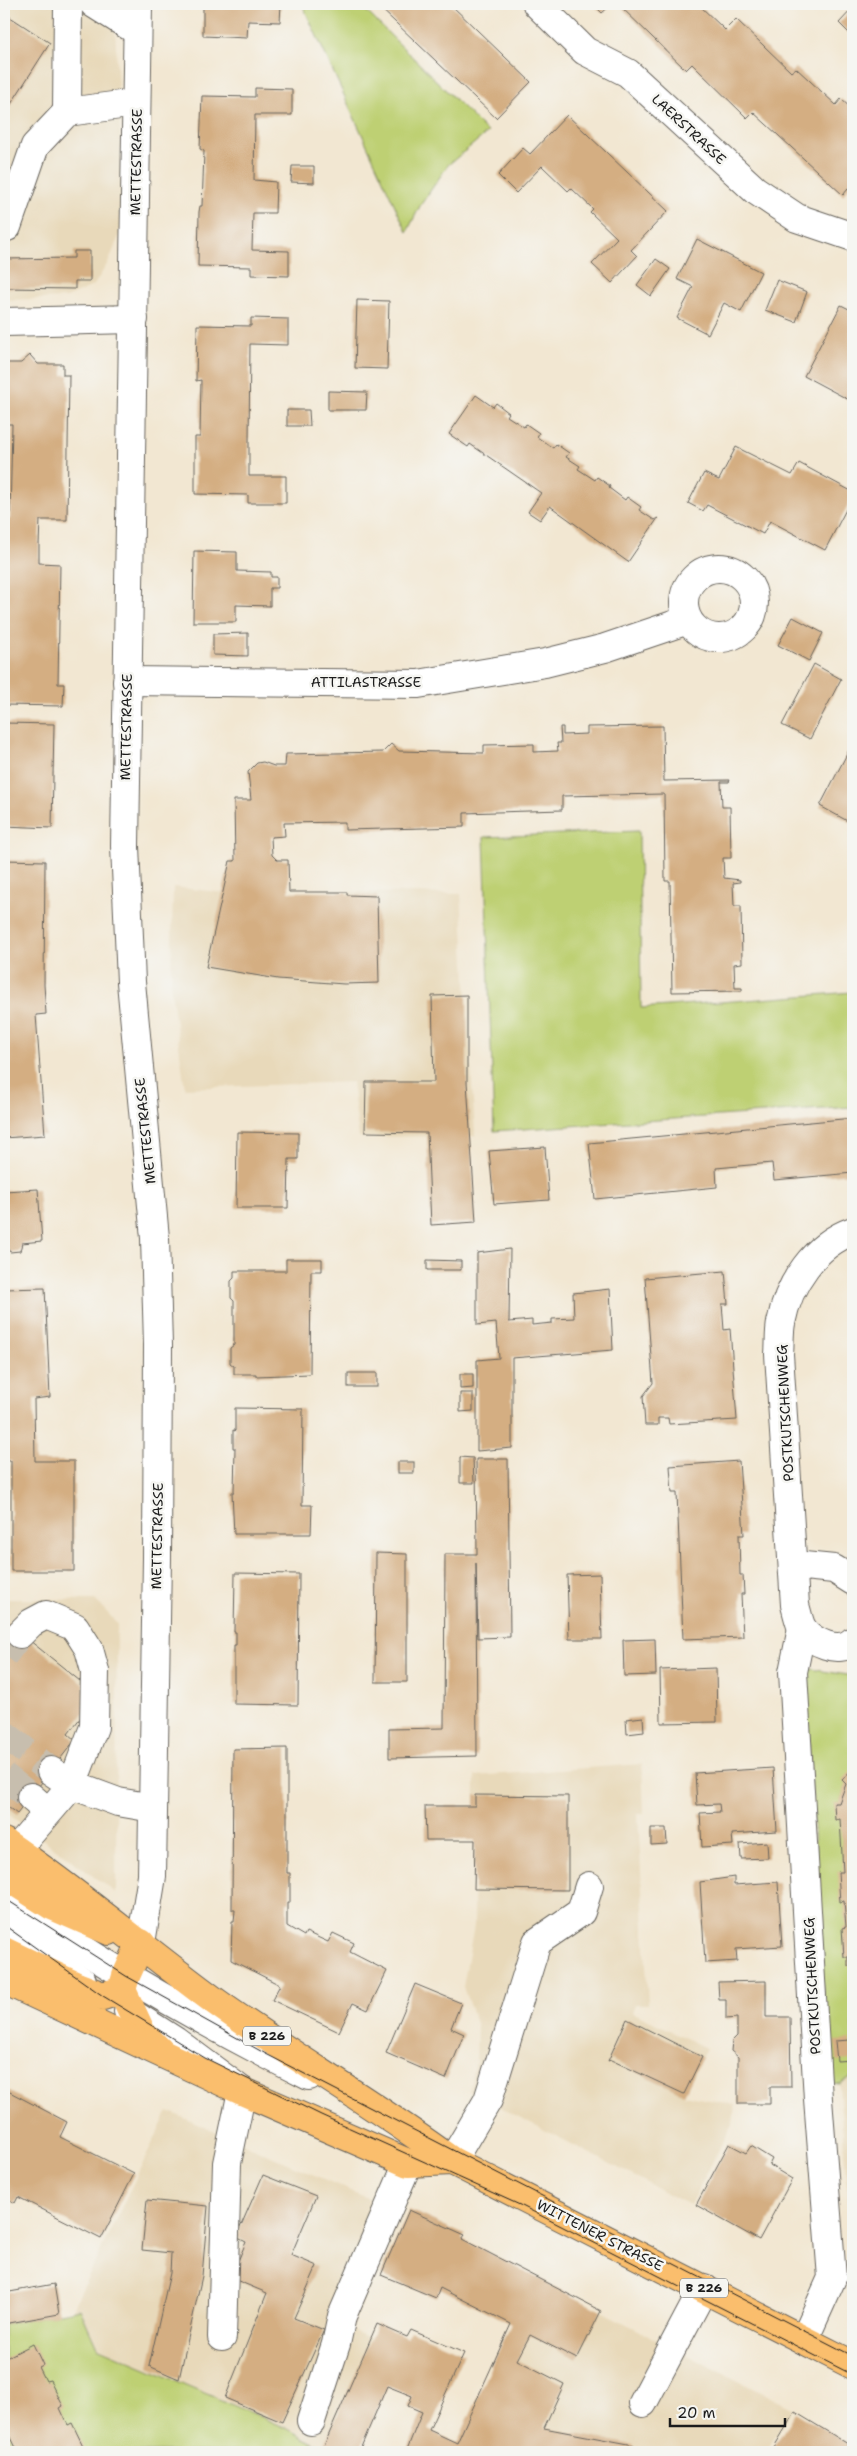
<svg xmlns="http://www.w3.org/2000/svg" width="857" height="2456" font-family="'Shantell Sans',sans-serif">
	<rect width="100%" height="100%" fill="#f6f6f2"/>
	<filter id="ink" filterUnits="userSpaceOnUse"><feTurbulence type="fractalNoise" baseFrequency=".02" numOctaves="2"/><feDisplacementMap in="SourceGraphic" scale="10" xChannelSelector="R" yChannelSelector="G"/><feConvolveMatrix kernelMatrix="1 2 1 2 8 2 1 2 1" color-interpolation-filters="sRGB"/></filter>
	<filter id="wash" filterUnits="userSpaceOnUse"><feTurbulence type="fractalNoise" baseFrequency=".0096" numOctaves="4" result="noise"/><feDisplacementMap in="SourceGraphic" scale="20" xChannelSelector="R" yChannelSelector="G"/><feGaussianBlur stdDeviation="1.12" result="paint"/><feColorMatrix in="noise" values="0 0 0 0 0 0 0 0 0 0 0 0 0 0 0 0 0 1.4 0 .05"/><feComposite in="paint" operator="in"/></filter>
	<g filter="url(#wash)">
		<rect width="100%" height="100%" fill="#f2e7d2"/>
		<g fill="#e8d9ba">
			<polygon points="4,4 114,4 123,202 121,231 109,261 94,285 67,298 4,300"/>
			<polygon points="173,887 287,900 291,891 461,894 475,1136 359,1137 352,1082 185,1088 171,989"/>
			<polygon points="4,1599 95,1600 117,1623 116,1893 4,1811"/>
			<polygon points="642,1764 644,1814 638,1814 648,2004 635,2004 632,2012 706,2048 684,2095 735,2105 733,2123 690,2205 469,2091 476,2062 477,2026 463,1987 474,1926 475,1776"/>
			<polygon points="853,2076 853,2267 839,2084"/>
			<polygon points="168,2111 399,2212 351,2330 371,2339 323,2448 284,2427 97,2347 80,2310 71,2312"/>
			<polygon points="601,2311 792,2408 766,2452 454,2452 511,2324 577,2359"/>
		</g>
		<g fill="#bed073" stroke="#6d7648">
			<polygon points="302,4 359,4 488,132 448,165 420,206 407,232"/>
			<polygon points="639,831 641,1008 853,992 853,1107 494,1131 484,837"/>
			<polygon points="805,1668 853,1676 853,2076 839,2084 828,2083"/>
			<polygon points="80,2309 97,2347 284,2427 323,2448 344,2452 4,2452 4,2324"/>
		</g>
		<g id="blocks">
			<g fill="#d4ae82">
				<polygon points="203,4 281,4 280,22 248,21 247,38 203,36"/>
				<polygon points="376,4 450,4 531,82 496,118"/>
				<polygon points="593,4 612,4 602,13"/>
				<polygon points="618,4 698,4 725,30 736,19 791,72 796,68 836,105 841,99 853,110 853,183 843,195 753,112 747,118 692,64 686,70"/>
				<polygon points="853,8 853,37 839,23"/>
				<polygon points="4,13 50,43 4,115"/>
				<polygon points="255,88 292,89 292,115 255,115 254,180 276,182 275,213 253,213 252,250 289,251 289,276 251,275 251,267 198,266 199,212 200,206 202,206 203,180 204,151 200,149 202,96 255,97"/>
				<polygon points="567,115 668,211 631,250 637,256 612,283 592,264 617,238 590,212 593,209 571,188 568,191 542,166 516,193 498,175 523,148 530,154"/>
				<polygon points="292,166 314,166 314,183 291,182"/>
				<polygon points="697,239 761,272 741,312 724,303 708,334 677,318 693,287 677,279"/>
				<polygon points="74,251 90,251 90,281 75,281 75,289 4,288 4,259 74,258"/>
				<polygon points="656,259 670,269 651,296 637,285"/>
				<polygon points="777,280 807,292 796,322 765,310"/>
				<polygon points="357,300 389,301 387,369 355,368"/>
				<polygon points="841,305 853,311 853,402 804,376"/>
				<polygon points="251,318 288,319 288,345 250,344 249,440 249,476 286,476 286,503 248,503 248,495 195,494 195,437 200,437 201,380 196,381 197,325 251,326"/>
				<polygon points="30,355 38,364 63,364 63,375 69,375 67,520 40,520 39,545 39,563 60,564 58,684 64,684 63,706 4,705 4,563 5,519 10,519 12,424 4,424 4,363 21,363"/>
				<polygon points="328,391 367,392 366,410 328,410"/>
				<polygon points="476,395 493,407 496,403 509,413 507,416 524,427 526,424 539,433 537,437 553,448 556,444 569,453 566,457 580,466 578,469 595,480 597,477 610,486 609,488 625,500 627,497 641,507 639,510 654,520 658,518 628,562 550,506 540,520 528,512 541,493 470,444 468,447 449,434"/>
				<polygon points="287,410 309,410 310,426 287,426"/>
				<polygon points="736,447 792,475 799,463 853,492 853,496 825,550 770,521 763,534 707,505 703,511 688,503 704,473 719,480"/>
				<polygon points="194,551 237,552 237,571 271,572 271,577 277,577 277,588 270,588 270,606 236,605 236,622 193,622"/>
				<polygon points="793,617 823,633 809,661 778,645"/>
				<polygon points="248,633 248,656 213,655 213,634"/>
				<polygon points="814,664 841,679 810,739 782,725"/>
				<polygon points="4,723 54,724 52,828 4,826"/>
				<polygon points="663,726 664,781 730,780 729,782 721,782 722,807 730,807 731,858 723,858 724,878 740,880 740,882 733,883 734,906 741,906 742,963 734,964 735,988 742,988 742,991 672,992 670,881 665,881 664,794 562,796 562,810 464,813 464,827 345,830 345,822 284,823 285,836 271,837 272,855 277,860 288,860 289,892 347,892 347,895 377,896 379,983 344,984 278,979 206,967 230,861 235,861 234,800 251,800 248,772 257,763 263,762 274,766 285,766 286,754 383,752 391,744 399,751 484,753 484,745 534,744 534,752 558,751 557,743 561,743 560,727 563,727 563,735 587,734 587,727"/>
				<polygon points="849,750 853,752 853,824 820,806"/>
				<polygon points="4,860 45,861 44,985 46,1014 36,1015 45,1135 4,1138"/>
				<polygon points="467,995 467,1082 476,1222 431,1225 427,1133 365,1132 366,1082 434,1082 432,996"/>
				<polygon points="853,1118 853,1173 774,1180 772,1163 716,1168 717,1187 595,1199 589,1143"/>
				<polygon points="237,1132 298,1133 298,1159 289,1159 288,1208 236,1208"/>
				<polygon points="545,1147 549,1200 494,1204 489,1151"/>
				<polygon points="38,1189 42,1241 22,1243 20,1251 10,1252 4,1244 4,1191"/>
				<polygon points="510,1249 509,1322 532,1320 532,1325 552,1323 552,1319 574,1318 573,1293 610,1289 613,1350 512,1358 512,1448 477,1451 477,1360 499,1358 496,1323 477,1325 477,1253"/>
				<polygon points="286,1259 322,1259 322,1271 311,1271 310,1374 256,1376 256,1374 234,1374 234,1366 230,1363 230,1348 234,1345 234,1301 231,1298 231,1281 234,1278 234,1271 286,1271"/>
				<polygon points="427,1260 461,1261 461,1270 427,1270"/>
				<polygon points="725,1271 728,1304 722,1304 724,1330 730,1329 737,1420 669,1424 668,1418 658,1418 658,1425 645,1425 643,1396 653,1383 645,1278"/>
				<polygon points="45,1288 50,1397 34,1399 35,1461 74,1461 74,1571 11,1571 11,1461 4,1461 4,1289"/>
				<rect x="348" y="1373" width="29" height="14"/>
				<polygon points="460,1374 473,1374 473,1388 460,1389"/>
				<polygon points="460,1393 473,1393 473,1411 460,1412"/>
				<polygon points="235,1408 303,1409 302,1505 312,1505 311,1534 234,1534 232,1492 234,1492 235,1448 233,1448 233,1430 235,1431"/>
				<polygon points="460,1457 473,1458 474,1483 460,1483"/>
				<polygon points="476,1459 508,1459 510,1637 478,1638 476,1563 477,1756 389,1758 389,1729 444,1728 445,1554 477,1554"/>
				<polygon points="739,1461 744,1535 739,1535 740,1575 743,1575 744,1594 741,1594 743,1637 683,1639 677,1493 672,1493 670,1466"/>
				<rect x="398" y="1462" width="16" height="11"/>
				<polygon points="376,1553 407,1554 407,1682 375,1682"/>
				<polygon points="235,1573 299,1574 298,1705 234,1704 234,1645 236,1645 236,1632 234,1632"/>
				<polygon points="600,1574 602,1639 569,1639 567,1575"/>
				<polygon points="4,1620 85,1685 84,1713 68,1734 75,1740 17,1814 4,1804"/>
				<polygon points="655,1639 656,1675 624,1676 623,1640"/>
				<polygon points="716,1668 717,1722 661,1723 660,1670"/>
				<polygon points="643,1717 644,1732 627,1734 626,1719"/>
				<polygon points="287,1748 287,1873 290,1873 290,1903 287,1903 287,1926 304,1936 306,1932 328,1942 333,1933 354,1943 350,1952 387,1971 368,2010 353,2003 339,2032 272,2000 280,1985 231,1960 232,1922 234,1922 235,1910 232,1910 233,1749"/>
				<polygon points="773,1768 777,1831 732,1834 733,1845 702,1847 700,1813 720,1812 719,1804 697,1805 695,1773"/>
				<polygon points="853,1768 853,1965 848,1966 848,1957 844,1957 842,1928 846,1927 844,1901 840,1902 838,1872 843,1872 840,1819 835,1820 834,1803 839,1803 846,1784 842,1780"/>
				<polygon points="475,1795 568,1796 568,1890 474,1889 475,1840 426,1840 425,1806 475,1806"/>
				<polygon points="651,1828 666,1828 667,1844 651,1845"/>
				<polygon points="767,1842 768,1858 741,1859 740,1844"/>
				<polygon points="734,1877 734,1885 778,1882 782,1946 736,1949 737,1961 705,1963 700,1882"/>
				<polygon points="766,1981 766,2017 790,2017 791,2087 770,2087 770,2104 738,2104 738,2057 731,2051 732,2041 737,2036 737,2018 726,2019 726,2000 719,2000 718,1982"/>
				<polygon points="415,1984 461,2003 451,2028 464,2034 446,2079 386,2053"/>
				<polygon points="627,2019 702,2057 684,2094 611,2060 608,2061"/>
				<polygon points="850,2040 852,2060 837,2061 835,2041"/>
				<polygon points="4,2089 67,2122 60,2137 134,2174 101,2239 18,2197 15,2203 4,2197"/>
				<polygon points="729,2144 746,2153 751,2146 772,2159 769,2165 792,2179 759,2240 696,2205"/>
				<polygon points="263,2175 316,2196 291,2255 317,2266 294,2318 324,2330 282,2422 225,2398 267,2293 231,2278 246,2242 236,2237"/>
				<polygon points="147,2200 208,2206 202,2276 179,2379 149,2366 170,2273 171,2253 142,2250"/>
				<polygon points="409,2210 465,2235 462,2239 601,2311 577,2359 530,2335 517,2360 564,2384 544,2428 634,2445 633,2452 406,2452 422,2412 408,2406 412,2396 387,2386 359,2452 344,2452 323,2448 377,2324 407,2337 411,2330 464,2353 429,2430 457,2443 511,2324 440,2288 436,2298 381,2275"/>
				<polygon points="54,2284 59,2314 4,2324 4,2293"/>
				<polygon points="33,2344 43,2365 39,2367 46,2381 50,2380 63,2406 60,2408 68,2425 72,2423 86,2452 18,2452 4,2423 4,2359"/>
				<polygon points="795,2412 853,2447 853,2452 771,2452"/>
			</g>
		</g>
	</g>
	<g filter="url(#ink)">
		<use href="#blocks" fill-opacity="0" stroke="#67635c" stroke-width="1"/>
		<g fill="none" stroke-linecap="round" stroke-linejoin="round">
			<g stroke="#c7beae" stroke-width="28" stroke-dasharray="28 14" stroke-linecap="butt">
				<polyline points="4,1655 20,1634"/>
				<polyline points="4,1734 51,1771"/>
				<polyline points="4,1776 31,1797"/>
			</g>
			<defs>
				<g id="minor">
					<polyline points="94,4 137,31"/>
					<polyline points="138,4 125,846 131,982 155,1238 158,1345 157,1558 152,1876 141,1943"/>
					<polyline points="537,4 585,51 628,73 755,190 797,218 853,237"/>
					<polyline points="67,112 68,4"/>
					<polyline points="4,228 7,227 35,146 67,112 136,103"/>
					<polyline points="4,322 134,319"/>
					<circle cx="719" cy="603" r="35"/>
					<polyline points="127,681 418,684 545,663 605,648 688,620"/>
					<path d="M853 1231C815 1244 788 1284 781 1323 779 1333 780 1344 779 1354L795 1605C797 1612 799 1622 802 1628 812 1642 839 1655 853 1641"/>
					<polyline points="794,1565 834,1569 853,1581"/>
					<polyline points="802,1628 793,1672 818,2099 832,2278 804,2340"/>
					<polyline points="20,1634 31,1623 46,1615 75,1627 89,1649 95,1671 94,1727 72,1785 118,1802 153,1808"/>
					<polyline points="31,1797 48,1812"/>
					<polyline points="16,1850 72,1785 51,1771"/>
					<path d="M4 1898C102 1964 203 2023 309 2076"/>
					<polyline points="4,1925 82,1981"/>
					<polyline points="128,2011 175,2041 242,2091 227,2163 222,2337"/>
					<polyline points="452,2161 488,2100 537,1942 581,1912 589,1886"/>
					<polyline points="643,2403 704,2288"/>
					<polyline points="311,2421 336,2344 342,2316 408,2163"/>
				</g>
				<g id="major">
					<path d="M4 1842C78 1892 145 1950 216 2002 293 2057 376 2105 452 2161L853 2365"/>
					<polyline points="4,1875 52,1906 109,1931"/>
					<polyline points="141,1943 126,1976 122,1990 142,2033 159,2050"/>
					<polyline points="4,1951 77,1986 103,1996 122,1990"/>
					<polyline points="4,1980 242,2091 408,2163 452,2161"/>
				</g>
			</defs>
			<use href="#minor" stroke="#67635c" stroke-width="30"/>
			<use href="#major" stroke="#67635c" stroke-width="30"/>
			<use href="#minor" stroke="#fff" stroke-width="28"/>
			<use href="#major" stroke="#fabe6d" stroke-width="28"/>
			<g stroke="#1c1c1c" stroke-width="1">
				<polyline points="4,1898 126,1976 266,2054 853,2356"/>
				<polyline points="4,1925 103,1996 205,2058 321,2115 522,2206 853,2375"/>
			</g>
		</g>
	</g>
	<g text-anchor="middle" dominant-baseline="central" stroke-width="5" stroke-linejoin="round" paint-order="stroke">
		<g fill="#f6f6f2" stroke="#5d5d5c" stroke-width="1">
			<rect x="243" y="2026.5" width="48" height="19" rx="4"/>
			<rect x="680" y="2278.5" width="48" height="19" rx="4"/>
		</g>
		<g font-size="12" font-weight="bold" fill="#1c1c1c">
			<text x="267" y="2036">B 226</text>
			<text x="704" y="2288">B 226</text>
		</g>
		<g font-size="14" fill="#1c1c1c" stroke="#f6f6f2">
			<text transform="translate(689 129) rotate(43)">LAERSTRASSE</text>
			<text transform="translate(136 162) rotate(-89)">METTESTRASSE</text>
			<text x="366" y="682">ATTILASTRASSE</text>
			<text transform="translate(126 727) rotate(-89)">METTESTRASSE</text>
			<text transform="translate(145 1131) rotate(-96)">METTESTRASSE</text>
			<text transform="translate(785 1413) rotate(-93)">POSTKUTSCHENWEG</text>
			<text transform="translate(157 1536) rotate(-89)">METTESTRASSE</text>
			<text transform="translate(812 1986) rotate(-93)">POSTKUTSCHENWEG</text>
			<text transform="translate(600 2235) rotate(27)">WITTENER STRASSE</text>
		</g>
	</g>
	<rect width="857" height="2456" fill="none" stroke="#f6f6f2" stroke-width="20"/>
	<path d="M670 2418v8h115v-8" fill="none" stroke="#1c1c1c" stroke-width="2.5"/>
	<text x="677" y="2418" font-size="15" fill="#1c1c1c" stroke="#f6f6f2" stroke-width="4" paint-order="stroke">20 m</text>
</svg>
